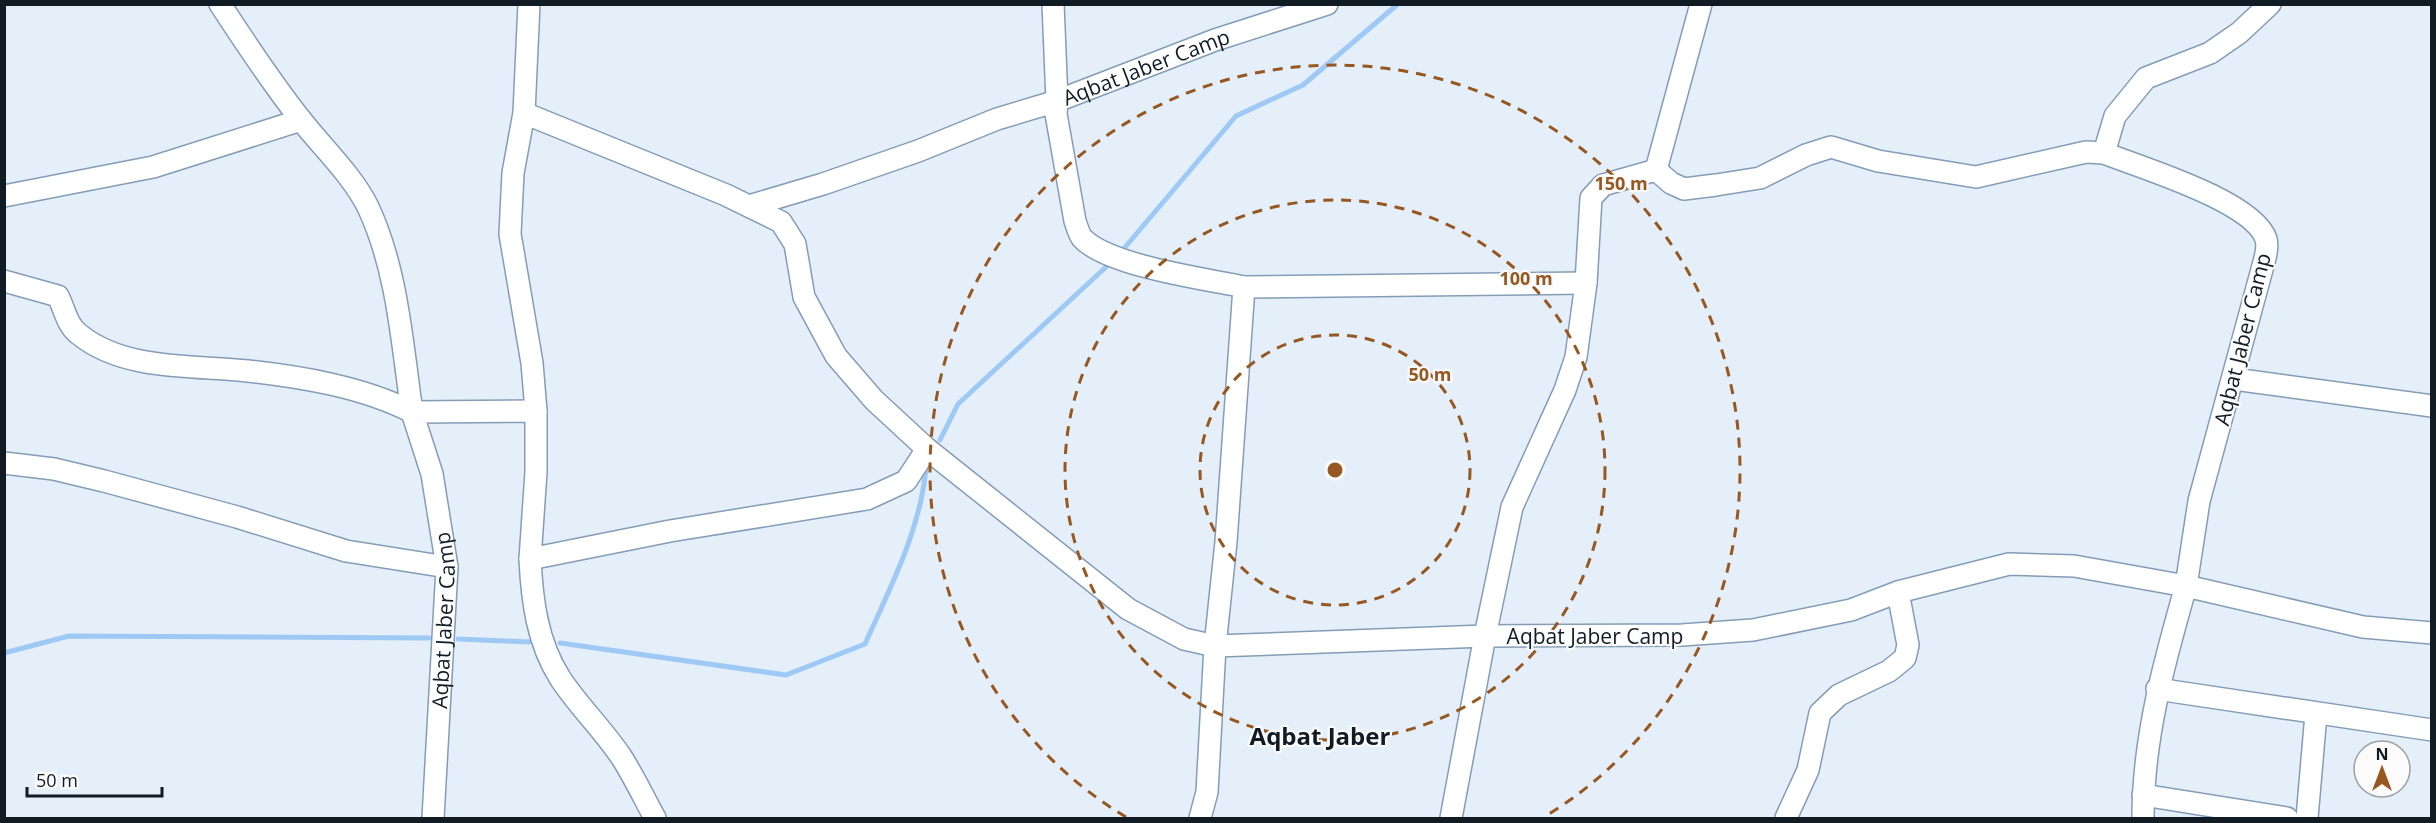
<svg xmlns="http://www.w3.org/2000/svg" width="2436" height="823" font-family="'Open Sans',sans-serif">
	<rect width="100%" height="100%" fill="#e5effa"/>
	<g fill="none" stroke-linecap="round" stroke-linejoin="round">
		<g stroke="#9fc9f5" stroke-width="5">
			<polyline points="1121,252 1236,116 1303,85 1398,4"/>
			<polyline points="940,440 958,404 1106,267"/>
			<polyline points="458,639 529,642"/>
			<path d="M560 643 786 675 865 644C890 588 921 529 926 467"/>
			<polyline points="4,653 69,636 429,638"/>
		</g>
		<defs>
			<g id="minor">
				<path d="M220 4C246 44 272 83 301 120 324 149 352 175 368 207 398 271 402 344 412 412"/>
				<polyline points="524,113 529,4"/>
				<path d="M1831 147 1878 161 1976 177 2086 152 2104 153C2142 168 2253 201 2266 239 2268 246 2266 255 2264 262L2199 501 2186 586 2074 566 2009 564 1898 592 1851 610 1753 630 1682 635 1485 636 1512 507 1565 390 1576 357 1586 283 1591 198 1603 185 1656 170 1671 183 1684 189 1716 185 1760 178 1806 155Z"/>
				<polyline points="2104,153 2115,116 2146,78 2210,53 2239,33 2270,4"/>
				<polyline points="1656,170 1701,4"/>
				<polyline points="4,196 153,167 301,120"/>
				<polyline points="749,206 823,184 918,151 997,119 1057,101 1053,4"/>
				<path d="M4 281 58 296C65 310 67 326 80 335 125 371 194 365 248 371 302 377 363 387 412 412"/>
				<polyline points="1244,287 1586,283"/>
				<polyline points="2234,379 2432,406"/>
				<polyline points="536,411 532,363 510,234 513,173 524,113 726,195 781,222 795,244 804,297 836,356 874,400 927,449"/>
				<polyline points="4,463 54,469 104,481 237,517 346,551 447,567"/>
				<polyline points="2157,689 2432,730"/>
				<polyline points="2143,795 2287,818"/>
				<path id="s1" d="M433 818 447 567 432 474 412 412 536 411V472L530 559"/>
				<path d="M655 818C644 798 634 777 622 758 603 729 578 706 560 678 537 642 532 600 530 559L670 531 867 499 906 481 927 449 1128 609 1184 639 1215 646 1485 636 1451 818"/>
				<path id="s2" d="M1200 818 1207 792 1215 646 1226 542 1244 287C1206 279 1108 266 1082 238 1079 234 1077 227 1075 221L1056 114 1057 101 1215 40 1327 4"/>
				<polyline points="1786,818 1808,770 1820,713 1839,695 1889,671 1905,658 1908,645 1898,592"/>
				<path d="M2143 818C2143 738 2164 663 2186 586L2363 627 2432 633"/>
				<polyline points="2307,818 2316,714"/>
			</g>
		</defs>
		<use href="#minor" stroke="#849db6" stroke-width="24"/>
		<use href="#minor" stroke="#fff" stroke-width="21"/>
	</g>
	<g fill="none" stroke="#975720" stroke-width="3" stroke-dasharray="10 8">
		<circle cx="1335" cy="470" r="135"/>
		<circle cx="1335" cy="470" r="270"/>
		<path d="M1126 817A405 405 0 1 1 1544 817"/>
	</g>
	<g text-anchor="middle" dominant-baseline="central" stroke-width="4.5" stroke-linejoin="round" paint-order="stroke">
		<g font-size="21" fill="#111b24" stroke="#fbfbfb">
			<text stroke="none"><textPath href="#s2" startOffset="940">Aqbat Jaber Camp</textPath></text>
			<text transform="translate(2242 339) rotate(-76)">Aqbat Jaber Camp</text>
			<text stroke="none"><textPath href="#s1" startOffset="198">Aqbat Jaber Camp</textPath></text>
			<text x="1595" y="636">Aqbat Jaber Camp</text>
		</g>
		<g font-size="24" font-weight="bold" fill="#111b24" stroke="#fbfbfb">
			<text x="1320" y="735">Aqbat Jaber</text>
		</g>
	</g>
	<circle cx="1335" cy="470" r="9" fill="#975720" stroke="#fbfbfb" stroke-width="3"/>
	<g font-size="18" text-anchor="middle" font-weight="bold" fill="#975720" stroke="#fbfbfb" stroke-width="4.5" stroke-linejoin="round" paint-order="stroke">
		<text x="1621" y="190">150 m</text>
		<text x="1526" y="285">100 m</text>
		<text x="1430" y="381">50 m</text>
	</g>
	<rect width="2436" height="823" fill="none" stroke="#111b24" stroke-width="12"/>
	<g transform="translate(2382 769)"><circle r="28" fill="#fbfbfb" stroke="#9da1a5" stroke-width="1.5"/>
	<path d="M0-4.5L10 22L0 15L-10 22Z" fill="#975720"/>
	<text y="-9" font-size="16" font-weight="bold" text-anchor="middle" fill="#111b24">N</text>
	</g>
	<path d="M27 787v9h135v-9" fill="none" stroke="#111b24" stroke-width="3"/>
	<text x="36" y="787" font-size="18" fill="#111b24" stroke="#fbfbfb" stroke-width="4.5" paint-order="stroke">50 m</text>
</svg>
